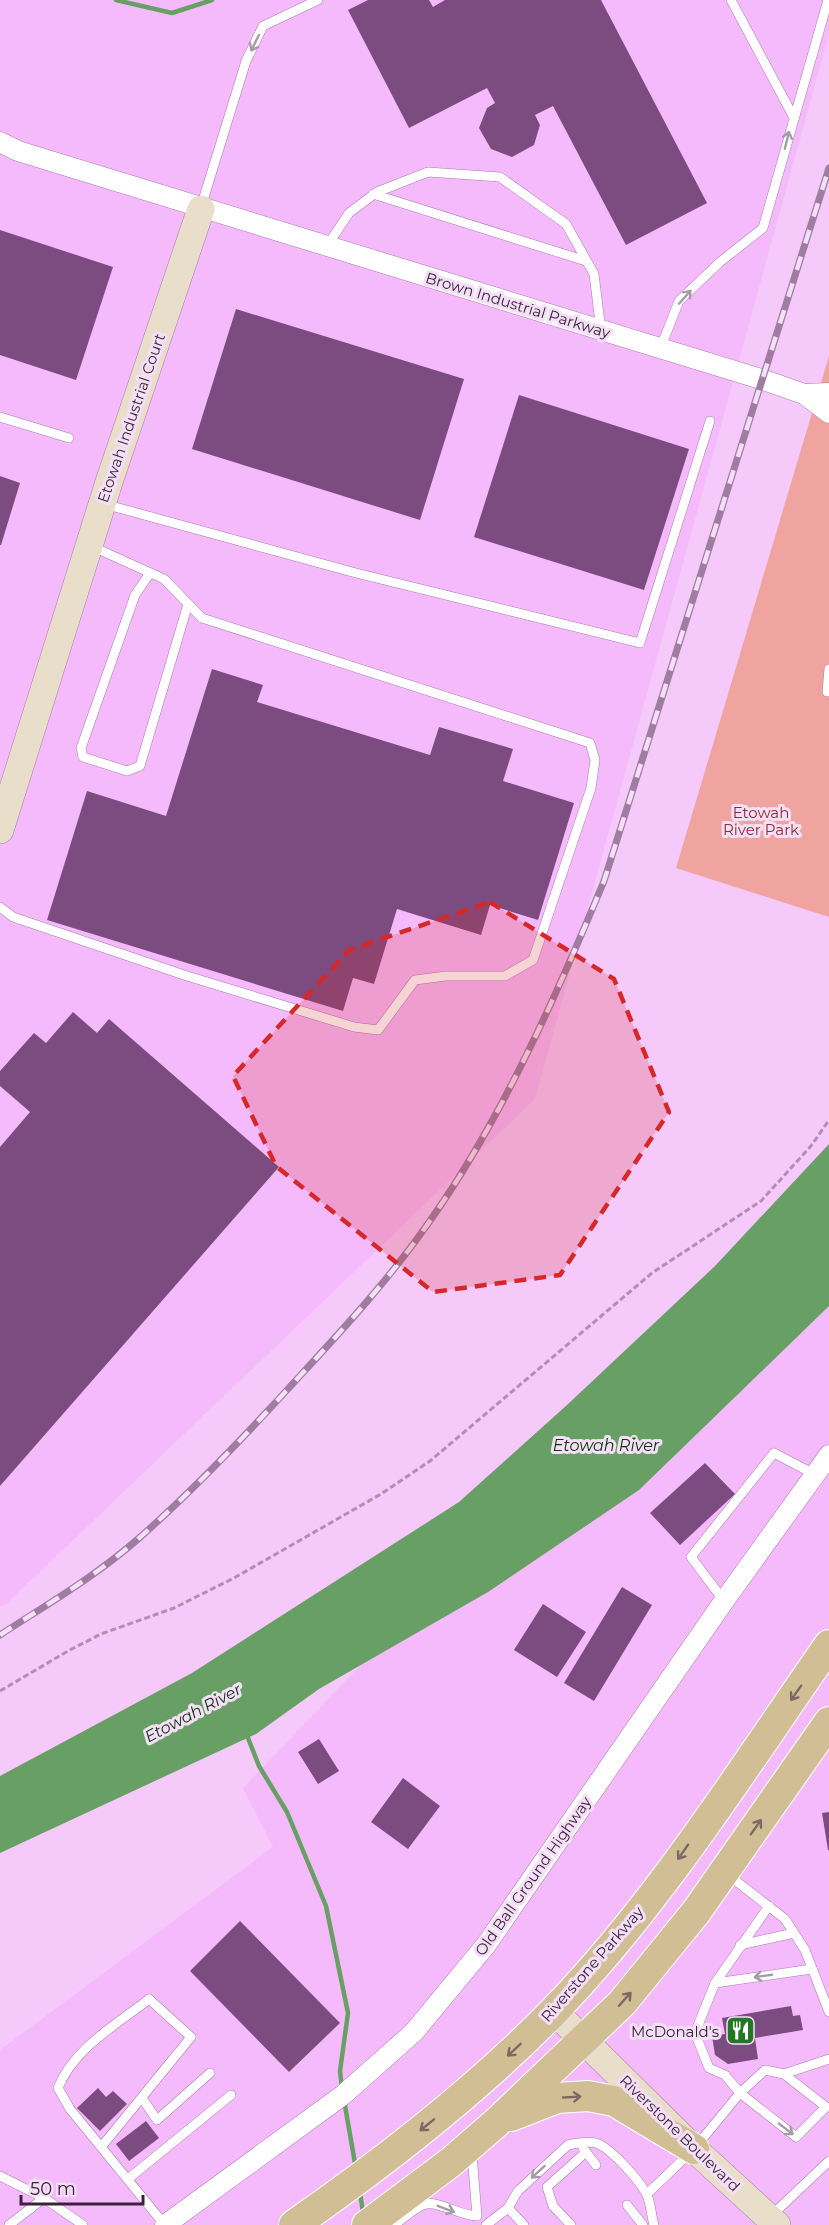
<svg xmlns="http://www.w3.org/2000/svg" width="829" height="2225" font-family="Montserrat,sans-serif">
	<rect width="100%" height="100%" fill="#f5c9f9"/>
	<g fill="#f5bafc">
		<polygon points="0,0 829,0 829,34 535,1099 6,1604 0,1606"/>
		<polygon points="829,1198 829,2225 0,2225 0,2050 273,1847 243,1788 513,1506"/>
	</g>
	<polygon fill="#f0a4a0" points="829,356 829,917 676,868"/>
	<polygon fill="#689f65" points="829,1144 829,1306 639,1490 488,1592 319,1689 256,1734 0,1853 0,1776 192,1673 459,1502 567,1405 715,1266"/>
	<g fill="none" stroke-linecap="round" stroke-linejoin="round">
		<g stroke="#689f65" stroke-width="4.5">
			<polyline points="116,0 172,13 212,0"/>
			<polyline points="248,1738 259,1766 287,1812 326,1906 348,2013 340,2071 342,2089"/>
			<polyline points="344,2100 356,2169"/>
			<polyline points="360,2192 363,2213"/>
		</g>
	</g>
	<g fill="#7c4c81">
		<polygon points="368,0 429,0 433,7 445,0 601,0 707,203 626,245 553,106 535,115 540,125 534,145 512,157 491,149 479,128 487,108 495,103 487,88 409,128 348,10"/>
		<polygon points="0,230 113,267 76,380 0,355"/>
		<polygon points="236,309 464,379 420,520 192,449"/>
		<polygon points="519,395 689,449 644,590 474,537"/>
		<polygon points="0,476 20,483 1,545 0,545"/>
		<polygon points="212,669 263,685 257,702 430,755 439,727 513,749 503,781 574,803 538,920 490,905 481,935 397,909 374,984 353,978 343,1011 47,920 87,791 166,816"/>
		<polygon points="73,1012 97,1033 109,1019 279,1167 0,1486 0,1147 30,1112 0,1086 0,1071 34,1033 46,1043"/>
		<polygon points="705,1463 735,1494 680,1545 650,1513"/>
		<polygon points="622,1587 652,1605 594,1701 564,1683"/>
		<polygon points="543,1604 586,1632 557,1677 514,1650"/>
		<polygon points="319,1739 339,1771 318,1784 298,1752"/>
		<polygon points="403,1778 440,1806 408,1849 371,1822"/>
		<polygon points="829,1812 829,1850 828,1850 822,1813"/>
		<polygon points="240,1921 340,2023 289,2072 190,1971"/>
		<polygon points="791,2006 793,2016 800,2015 803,2030 755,2038 758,2059 728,2064 715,2055 712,2036 725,2034 722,2018"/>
		<polygon points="98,2088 106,2097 113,2091 127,2104 100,2131 77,2108"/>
		<polygon points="146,2121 159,2138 129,2161 116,2144"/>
	</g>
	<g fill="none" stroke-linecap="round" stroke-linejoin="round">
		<defs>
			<g id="lane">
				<polyline points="731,0 793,116"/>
				<polyline points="373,194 586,261"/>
				<polyline points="201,207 246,61 263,26 318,0"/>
				<polyline points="327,246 349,213 377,192 428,172 500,177 566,224 594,274 601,331"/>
				<polyline points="660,349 679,301 720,262 763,228 828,0"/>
				<polyline points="0,417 69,438"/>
				<polyline points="104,504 356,573 640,643 710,421"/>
				<polyline points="150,573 135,595 81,748 83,757 127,771 140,766 188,604"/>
				<polyline points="827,692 829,669"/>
				<polyline points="0,907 13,917 184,975 354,1027 378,1030 415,980 446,976 505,976 533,960 591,788 595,760 590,743 202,618 164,579 91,546"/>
				<polyline points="724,1601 691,1557 774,1453 814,1474"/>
				<polyline points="727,1874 785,1919 805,1950 829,2012"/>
				<polyline points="769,1906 715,1983 695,2033 709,2068 725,2075 740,2093 796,2137 826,2107 784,2074"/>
				<polyline points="740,1945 794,1933"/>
				<polyline points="715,1983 812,1969"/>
				<polyline points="142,2098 157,2120 210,2073"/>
				<path d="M102 2146 191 2037 149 1999C116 2025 74 2048 58 2088L70 2109 164 2224 160 2225"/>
				<polyline points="583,2148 596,2165"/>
				<polyline points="0,2176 44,2198"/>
				<polyline points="128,2179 231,2095"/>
				<polyline points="647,2194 694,2149 740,2093 765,2070 784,2074 829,2059"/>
				<polyline points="627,2205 643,2225"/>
				<polyline points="508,2208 524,2225"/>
				<polyline points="772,2215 829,2161"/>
				<polyline points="9,2225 44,2198 83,2225"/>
				<path d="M394 2225C403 2219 415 2207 426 2204 439 2201 461 2216 477 2216L472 2154"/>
				<path d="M486 2225 508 2208 518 2191 568 2145C577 2143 587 2141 596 2143 611 2148 638 2179 646 2193 651 2202 651 2215 654 2225"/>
				<polyline points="571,2225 553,2206 547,2187 586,2152"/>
			</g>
			<g id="street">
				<polyline points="0,142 18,151 764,380 804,394 829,413"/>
				<polyline points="804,394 829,393"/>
				<polyline points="165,2225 343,2095 414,2032 486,1945 724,1601 829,1455"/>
			</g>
			<g id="secondary">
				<polyline points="0,830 109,482 201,209"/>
				<polyline points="554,2011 694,2149 777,2225"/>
			</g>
			<g id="primary">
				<polyline points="511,2116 557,2098 588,2096 614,2101 694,2149"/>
				<path d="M294 2225C386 2161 475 2092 553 2012 659 1903 743 1768 829 1645"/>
				<polyline points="367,2225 451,2162 497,2122 622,2003 696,1912 829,1722"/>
			</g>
		</defs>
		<use href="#lane" stroke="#ac79b1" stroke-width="10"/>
		<use href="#street" stroke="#ac79b1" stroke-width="21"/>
		<use href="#secondary" stroke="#ac79b1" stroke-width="28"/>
		<use href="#primary" stroke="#fff" stroke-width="32"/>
		<polyline stroke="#b28eb5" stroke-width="3" stroke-dasharray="6 3" stroke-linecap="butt" points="0,1691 68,1651 101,1634 174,1608 234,1578 381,1494 430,1461 652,1273 761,1201 811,1146 829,1120"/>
		<use href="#lane" stroke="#fff" stroke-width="9"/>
		<use href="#street" stroke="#fff" stroke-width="20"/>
		<use href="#secondary" stroke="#e8deca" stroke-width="27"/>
		<use href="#primary" stroke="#d2be95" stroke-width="30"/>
		<defs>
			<path id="rail" d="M0 1635C46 1605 96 1576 138 1539 195 1489 247 1434 298 1378 347 1325 393 1275 434 1215 503 1116 558 992 604 881L829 168"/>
		</defs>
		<use href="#rail" stroke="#9e7da1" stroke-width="7"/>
		<use href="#rail" stroke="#f5dff7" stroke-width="4.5" stroke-dasharray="14" stroke-linecap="butt"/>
	</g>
	<defs><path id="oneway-shaft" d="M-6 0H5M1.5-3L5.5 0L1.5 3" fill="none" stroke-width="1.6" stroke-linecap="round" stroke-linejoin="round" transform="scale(1.5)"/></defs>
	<g stroke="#a59ca6">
		<use href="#oneway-shaft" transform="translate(255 43) rotate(116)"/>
		<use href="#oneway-shaft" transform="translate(787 140) rotate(-76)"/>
		<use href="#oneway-shaft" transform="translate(685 297) rotate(-48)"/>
		<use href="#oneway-shaft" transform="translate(763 1976) rotate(172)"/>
		<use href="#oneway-shaft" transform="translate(786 2129) rotate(38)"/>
		<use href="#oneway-shaft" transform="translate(538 2172) rotate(138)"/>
		<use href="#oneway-shaft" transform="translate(446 2209) rotate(21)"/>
	</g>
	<g stroke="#7d6963">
		<use href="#oneway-shaft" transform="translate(796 1693) rotate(125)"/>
		<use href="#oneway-shaft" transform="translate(756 1827) rotate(-55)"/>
		<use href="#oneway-shaft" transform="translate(683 1852) rotate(125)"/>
		<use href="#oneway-shaft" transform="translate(625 1999) rotate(-48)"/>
		<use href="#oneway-shaft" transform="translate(514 2050) rotate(137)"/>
		<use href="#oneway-shaft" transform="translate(572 2097) rotate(-3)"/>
		<use href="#oneway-shaft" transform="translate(427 2125) rotate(141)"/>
	</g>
	<path fill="#d62828" fill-opacity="0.2" stroke="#d62828" stroke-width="4.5" stroke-dasharray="12 8" stroke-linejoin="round" d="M490 902 614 979 669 1112 560 1275 433 1292 276 1166 233 1076 349 950Z"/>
	<defs>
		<symbol id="restaurant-square" viewBox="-11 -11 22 22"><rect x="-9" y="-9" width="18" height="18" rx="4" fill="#227824" stroke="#f5dff7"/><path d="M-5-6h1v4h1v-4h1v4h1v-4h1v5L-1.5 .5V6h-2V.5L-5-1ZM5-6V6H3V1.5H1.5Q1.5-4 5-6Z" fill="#fff"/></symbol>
	</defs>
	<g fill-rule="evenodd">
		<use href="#restaurant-square" x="724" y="2014" width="33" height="33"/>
	</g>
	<g text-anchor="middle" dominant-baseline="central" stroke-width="6" stroke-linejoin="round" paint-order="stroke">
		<g font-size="15" fill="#38233a" stroke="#f5dff7">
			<text transform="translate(518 305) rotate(17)">Brown Industrial Parkway</text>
			<text transform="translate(131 418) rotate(-71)">Etowah Industrial Court</text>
			<text transform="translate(533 1876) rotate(-55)">Old Ball Ground Highway</text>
			<text transform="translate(592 1964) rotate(-49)">Riverstone Parkway</text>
			<text transform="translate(680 2133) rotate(44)">Riverstone Boulevard</text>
		</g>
		<g font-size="15" fill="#8c2b2d" stroke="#f5dff7">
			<text x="761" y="812">Etowah<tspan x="761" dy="17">River Park</tspan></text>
		</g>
		<g font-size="15" fill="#38233a" stroke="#f5dff7" text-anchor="end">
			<text x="719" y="2031">McDonald's</text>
		</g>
		<g font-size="16" font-style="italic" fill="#0a320b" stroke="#f5dff7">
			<text x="606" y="1445">Etowah River</text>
			<text transform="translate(193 1713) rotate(-28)">Etowah River</text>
		</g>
	</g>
	<path d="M21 2195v9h122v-9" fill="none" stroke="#38233a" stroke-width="3"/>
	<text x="30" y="2195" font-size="18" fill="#38233a" stroke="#f5dff7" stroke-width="4.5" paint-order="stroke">50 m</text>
</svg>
